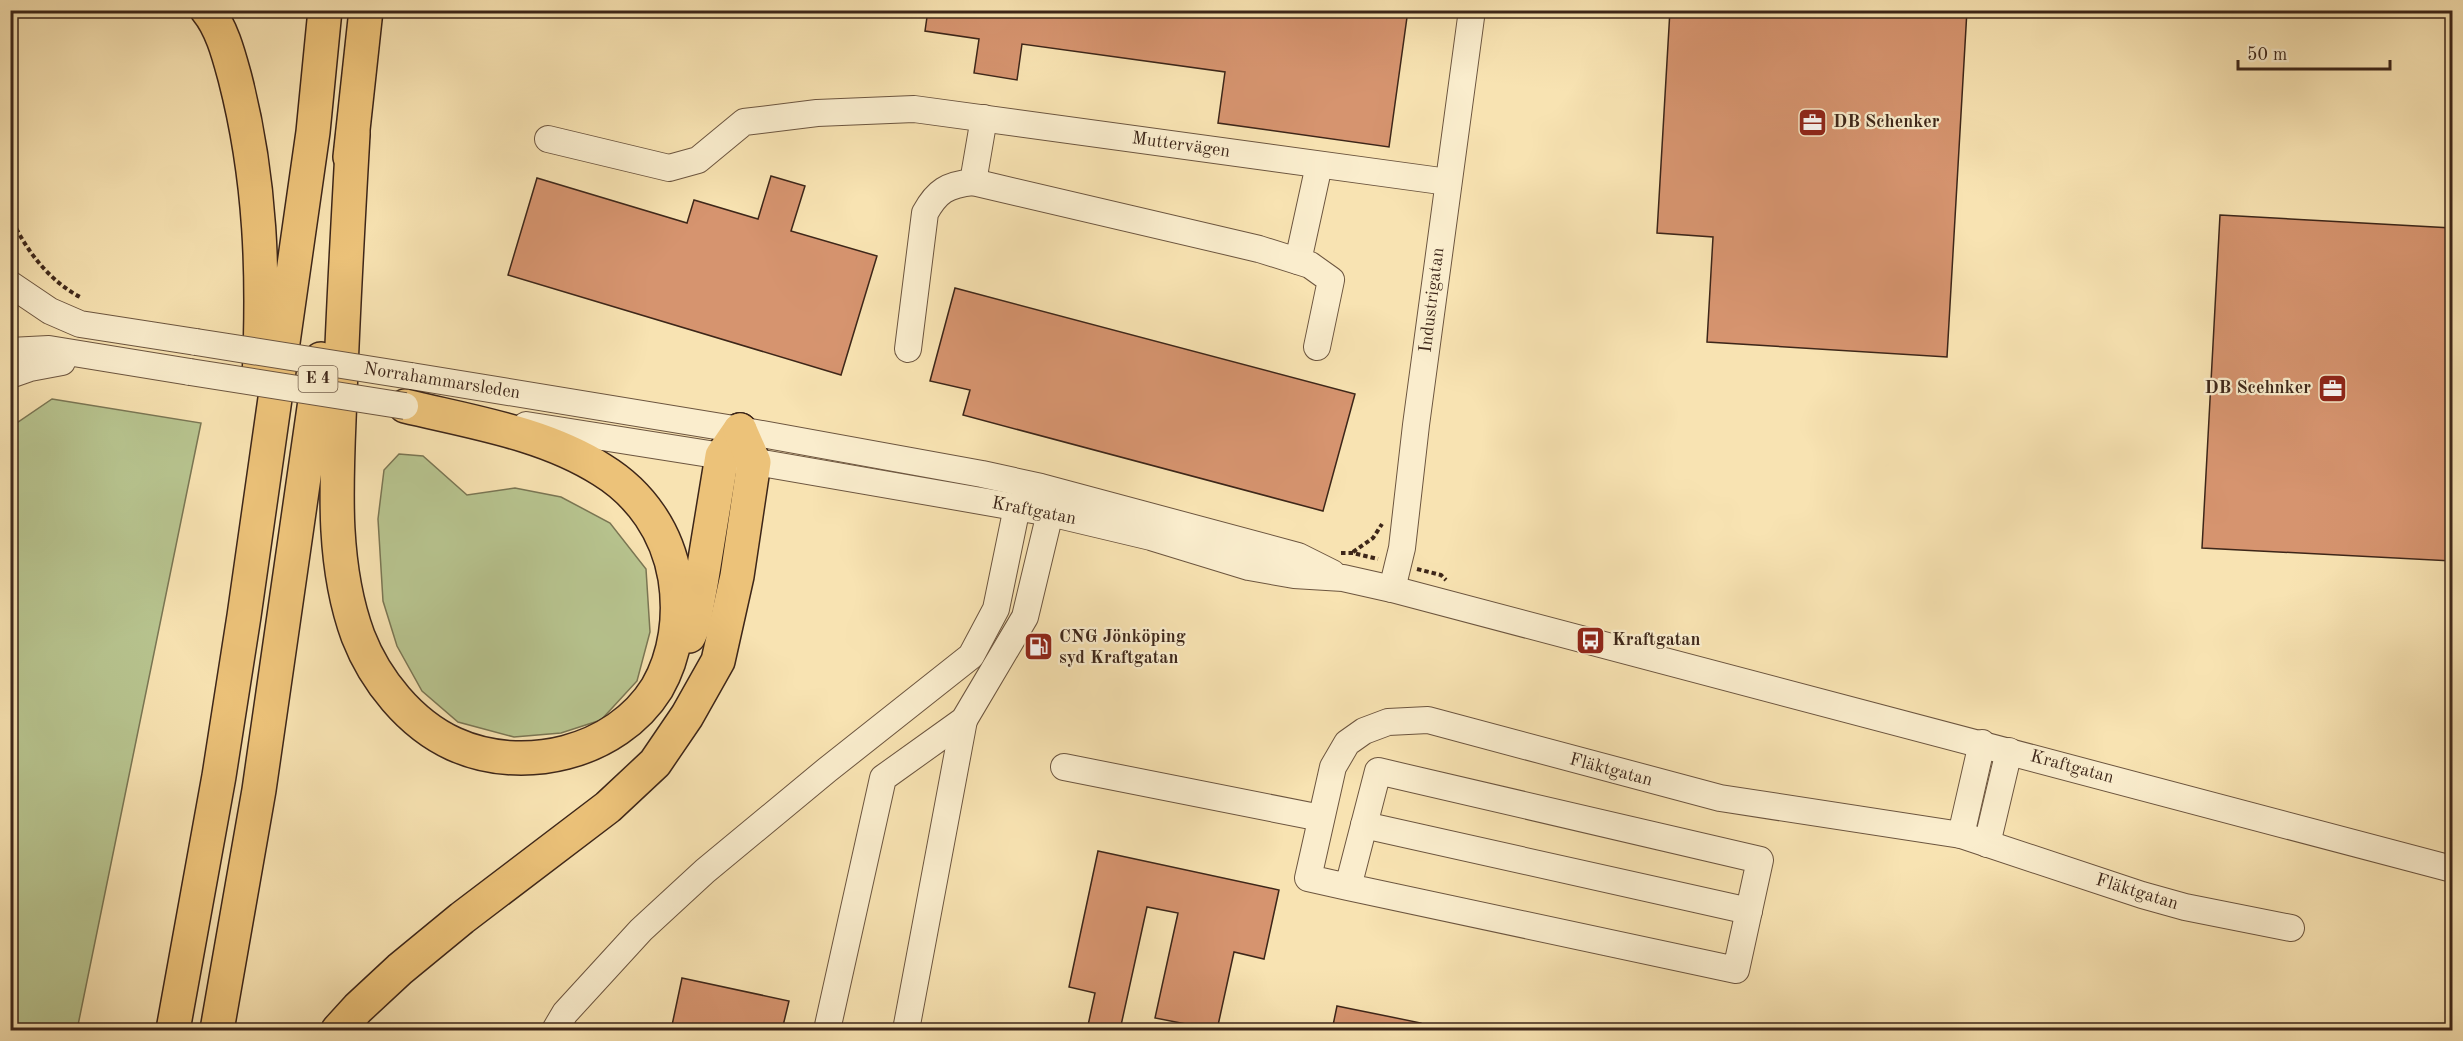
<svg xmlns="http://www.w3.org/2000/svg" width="2463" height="1041" font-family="'Old Standard TT',serif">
	<rect width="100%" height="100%" fill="#f8e3b2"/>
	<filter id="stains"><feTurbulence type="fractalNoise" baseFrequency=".00333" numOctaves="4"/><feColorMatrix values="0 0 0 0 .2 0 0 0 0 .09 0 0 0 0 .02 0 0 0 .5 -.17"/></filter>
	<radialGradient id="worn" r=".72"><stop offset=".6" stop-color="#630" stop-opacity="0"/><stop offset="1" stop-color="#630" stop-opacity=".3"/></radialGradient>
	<g fill="#b8c590" stroke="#7a7654" stroke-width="1.5">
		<polygon points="52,399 201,423 77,1030 11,1030 11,427"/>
		<polygon points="399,454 423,456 467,495 515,488 561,497 610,523 646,569 650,632 637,681 601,720 561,733 514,737 458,722 422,691 397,646 383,601 378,519 384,470"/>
	</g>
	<g fill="#d6946f" stroke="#3d2619" stroke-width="1.5">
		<polygon points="928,10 1408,10 1389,147 1218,123 1225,72 1022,44 1017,80 974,73 979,39 925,31"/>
		<polygon points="1670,10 1967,10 1947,357 1707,342 1713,237 1657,233"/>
		<polygon points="771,176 805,186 791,231 877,256 841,375 508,275 537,178 687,223 694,200 758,219"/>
		<polygon points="2220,215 2452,228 2452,561 2202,548"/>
		<polygon points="955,288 1355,394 1323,511 963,415 970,390 930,381"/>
		<polygon points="1098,851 1279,890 1264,959 1234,952 1217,1030 1155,1018 1178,913 1147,907 1120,1030 1087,1030 1095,993 1069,987"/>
		<polygon points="682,978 789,1001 782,1030 671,1030"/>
		<polygon points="1337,1006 1421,1023 1421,1030 1332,1030"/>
	</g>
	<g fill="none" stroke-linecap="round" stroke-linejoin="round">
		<defs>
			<g id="minor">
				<polyline points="548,139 669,168 698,160 744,122 817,113 914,109 1448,182"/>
				<polyline points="973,182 1259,249 1310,265 1331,280 1317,347"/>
				<polyline points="1298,261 1319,165"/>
				<polyline points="10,284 50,311 80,324 196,342"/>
				<path d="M908 349 925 213C937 191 947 185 973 182L984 118"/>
				<polyline points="10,351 49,349 190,372"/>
				<polyline points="10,375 30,368 62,362"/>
				<polyline points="411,376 740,430 982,474 1041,487 1298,556 1332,573"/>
				<polyline points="526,425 722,456 1050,513 1151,537 1249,567 1294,575 1343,578 1392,589 2452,869"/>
				<polyline points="1392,589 1402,548 1416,425 1472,10"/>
				<polyline points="1064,767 1321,818"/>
				<polyline points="1364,825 1749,911"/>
				<polyline points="1961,835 1982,743"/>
				<polyline points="1987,844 2009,751"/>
				<polyline points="1348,887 1378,771 1760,860 1736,970 1348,887 1308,878 1333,767 1347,743 1364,731 1388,722 1428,720 1720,798 1961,835 2142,895 2185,907 2291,928"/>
				<polyline points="555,1030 565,1013 641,930 705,871 827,770 971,656 996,609 1017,507 1029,497"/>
				<polyline points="827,1030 883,778 964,720 1025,617 1050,513 1045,498"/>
				<polyline points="906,1030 964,720"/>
			</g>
			<g id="highway">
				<path d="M207 10C222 28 229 56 235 78 261 179 264 275 259 378"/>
				<path d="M353 134C348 222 343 309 340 396 337 475 330 560 358 636 375 680 410 724 454 744 522 775 616 754 657 688 676 655 681 615 675 578 667 532 641 494 602 470 544 433 471 422 405 406"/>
				<polyline points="350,157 366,10"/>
				<polyline points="689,636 693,627 701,584 722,456 740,430"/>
				<polyline points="173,1030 219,776 244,616 313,132 325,10"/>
				<polyline points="217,1030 259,790 321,359"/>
				<polyline points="338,1030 358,1008 400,969 462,918 608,807 655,763 687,716 718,661 737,576 754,462 740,430"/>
			</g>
		</defs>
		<use href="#minor" stroke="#6c553f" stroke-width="28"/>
		<use href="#highway" stroke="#3d2619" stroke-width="36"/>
		<g stroke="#3d2619" stroke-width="4" stroke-dasharray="4.5 3" stroke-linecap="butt">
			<path d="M10 215C24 248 48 280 80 297"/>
			<polyline points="1353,552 1373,538 1382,524"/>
			<polyline points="1341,553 1353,553 1378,559"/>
			<polyline points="1417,569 1441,575 1446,580"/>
		</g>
		<use href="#minor" stroke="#faedcd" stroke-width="26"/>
		<use href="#highway" stroke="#ecc279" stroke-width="33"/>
		<defs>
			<g id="minor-bridge">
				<polyline points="196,342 411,376"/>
				<polyline points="190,372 405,406"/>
			</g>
		</defs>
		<use href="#minor-bridge" stroke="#6c553f" stroke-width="28" stroke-linecap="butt"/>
		<use href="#minor-bridge" stroke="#faedcd" stroke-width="26"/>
	</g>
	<defs>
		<symbol id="office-square" viewBox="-11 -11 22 22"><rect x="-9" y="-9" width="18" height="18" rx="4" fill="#8f2418" stroke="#faedcd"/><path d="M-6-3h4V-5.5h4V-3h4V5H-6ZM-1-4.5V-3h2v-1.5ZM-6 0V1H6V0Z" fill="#fff"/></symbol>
		<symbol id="bus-square" viewBox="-11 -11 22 22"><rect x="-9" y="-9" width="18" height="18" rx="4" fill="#8f2418" stroke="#faedcd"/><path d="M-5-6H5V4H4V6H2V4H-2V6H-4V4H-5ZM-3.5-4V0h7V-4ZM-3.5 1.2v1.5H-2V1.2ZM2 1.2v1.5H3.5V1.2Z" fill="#fff"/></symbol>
		<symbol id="fuel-square" viewBox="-11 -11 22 22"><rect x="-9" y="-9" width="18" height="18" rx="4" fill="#8f2418" stroke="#faedcd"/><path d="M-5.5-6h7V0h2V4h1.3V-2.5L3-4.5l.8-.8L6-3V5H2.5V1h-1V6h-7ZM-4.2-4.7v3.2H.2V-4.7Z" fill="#fff"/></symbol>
	</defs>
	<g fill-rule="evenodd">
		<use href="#office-square" x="1796" y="106" width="33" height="33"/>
		<use href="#office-square" x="2316" y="372" width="33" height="33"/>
		<use href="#bus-square" x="1574" y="624" width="33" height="33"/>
		<use href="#fuel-square" x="1022" y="630" width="33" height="33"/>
	</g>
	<g text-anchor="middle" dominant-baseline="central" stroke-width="4.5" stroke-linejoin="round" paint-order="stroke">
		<rect fill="#faedcd" stroke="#76624f" stroke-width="1.5" x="298.5" y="366" width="39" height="26" rx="4.5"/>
		<g font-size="16" font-weight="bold" fill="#3d2619">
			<text x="318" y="379">E 4</text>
		</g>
		<g font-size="18" font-weight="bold" fill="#3d2619" stroke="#faedcd" text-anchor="start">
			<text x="1833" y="122">DB Schenker</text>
			<text x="2311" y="388" text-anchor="end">DB Scehnker</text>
			<text x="1059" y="637">CNG Jönköping<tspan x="1059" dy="21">syd Kraftgatan</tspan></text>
			<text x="1612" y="640">Kraftgatan</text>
		</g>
		<g font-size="18" fill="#3d2619" stroke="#faedcd">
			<text transform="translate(1181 145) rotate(8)">Muttervägen</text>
			<text transform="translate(1432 300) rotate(-83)">Industrigatan</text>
			<text transform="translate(442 381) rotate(9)">Norrahammarsleden</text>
			<text transform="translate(1034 511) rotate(11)">Kraftgatan</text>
			<text transform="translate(2072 767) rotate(15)">Kraftgatan</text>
			<text transform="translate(1611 770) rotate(15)">Fläktgatan</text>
			<text transform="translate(2137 892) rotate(17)">Fläktgatan</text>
		</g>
	</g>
	<rect width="2463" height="1041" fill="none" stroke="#f8e3b2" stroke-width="36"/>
	<rect x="12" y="12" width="2439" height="1017" fill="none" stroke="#3d2619" stroke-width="3"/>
	<rect x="18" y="18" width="2427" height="1005" fill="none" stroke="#3d2619" stroke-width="1.5"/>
	<path d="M2238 60v9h152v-9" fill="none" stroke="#3d2619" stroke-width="3"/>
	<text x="2247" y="60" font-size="18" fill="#3d2619" stroke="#faedcd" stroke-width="4.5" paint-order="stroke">50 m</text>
	<rect width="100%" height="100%" filter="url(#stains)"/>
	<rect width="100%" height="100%" fill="url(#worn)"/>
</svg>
